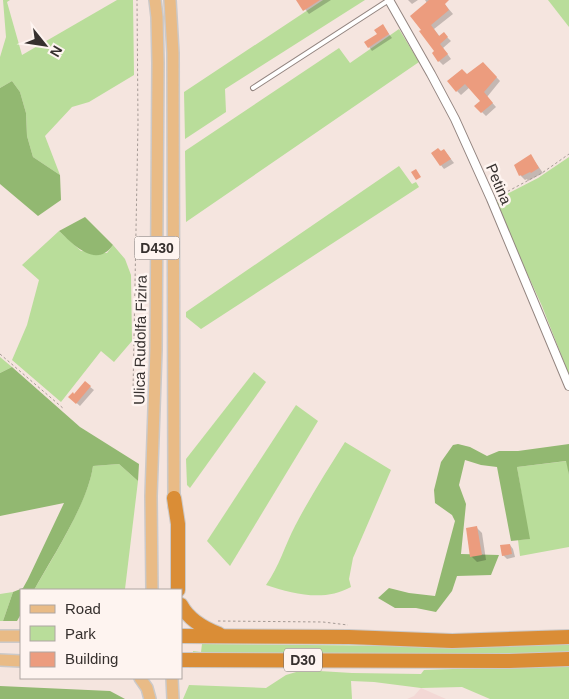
<svg xmlns="http://www.w3.org/2000/svg" width="569" height="699" font-family="Arial,sans-serif">
	<rect width="100%" height="100%" fill="#f5e5df"/>
	<polygon fill="#f3d8d5" points="421,688 446,699 407,699 414,696"/>
	<g fill="#b9dd9a">
		<polygon points="3,0 10,0 7,2 22,55 117,0 133,0 134,75 89,102 72,107 45,136 60,175 33,157 27,136 26,113 20,92 12,81 0,88 0,57 6,37"/>
		<polygon points="323,0 365,0 225,89 226,112 185,139 184,92"/>
		<polygon points="548,0 569,0 569,27"/>
		<polygon points="399,29 419,62 186,222 185,151 339,48 350,63"/>
		<polygon points="569,157 569,375 542,306 495,203 499,198 538,178"/>
		<polygon points="399,166 412,184 416,182 419,187 201,329 186,317 186,312"/>
		<polygon points="59,231 81,251 107,253 113,245 125,259 131,275 132,341 114,362 101,351 61,402 12,360 27,325 39,280 22,265"/>
		<polygon points="0,357 12,367 0,373"/>
		<polygon points="254,372 266,382 190,488 187,485 186,459"/>
		<polygon points="296,405 318,421 230,566 207,541"/>
		<path d="M345 442 391 470 353 558 349 579 351 587C324 602 294 594 266 585 279 567 285 545 295 526 310 497 328 469 345 442Z"/>
		<polygon points="567,461 569,475 569,547 520,556 518,540 529,539 517,467"/>
		<path d="M119 464 138 481 125 589 34 590C53 557 88 502 93 466Z"/>
		<polygon points="13,592 3,621 0,621 0,594"/>
		<polygon points="569,643 569,652 501,655 193,655 193,651 201,652 202,644 406,646"/>
		<polygon points="569,665 569,699 490,699 462,687 421,688 374,682 351,681 352,699 183,699 189,685 266,688 286,675 303,670 352,673 421,674 424,670"/>
	</g>
	<g fill="#92b871">
		<polygon points="12,81 20,92 26,113 27,136 33,157 60,175 61,200 38,216 0,184 0,88"/>
		<path d="M85 217 113 245C96 269 74 245 59 231Z"/>
		<path d="M12 367 80 427 139 464 138 481 119 464 93 466C88 503 53 556 34 590H21V614L17 621H3L13 592 23 588 28 579 64 503 0 516V373Z"/>
		<polygon points="458,444 470,447 487,456 499,451 518,451 569,444 569,475 566,461 517,467 530,539 511,541 497,467 481,465 465,460 459,485 466,504 461,554 499,555 491,575 457,576 452,591 436,612 416,608 395,608 378,598 389,588 409,593 435,596 455,521 452,515 435,503 434,490 441,462 453,445"/>
		<polygon points="0,686 110,691 125,699 0,699"/>
	</g>
	<g fill="#0003">
		<polygon points="298,0 331,0 309,14"/>
		<polygon points="408,0 418,0 412,4"/>
		<polygon points="425,0 441,0 453,14 434,29 440,37 444,34 451,41 443,48 451,59 443,65 439,61 436,52 423,30 427,3"/>
		<polygon points="383,26 392,38 372,51 369,47"/>
		<polygon points="483,63 500,81 487,97 496,107 486,116 476,106 482,101 470,87 461,95 457,91 467,76"/>
		<polygon points="444,150 454,163 444,169 432,154"/>
		<polygon points="531,156 543,173 528,181 527,179 525,180 520,175"/>
		<polygon points="85,383 94,390 80,406 70,397 74,395"/>
		<polygon points="477,528 482,533 486,560 477,562 471,556"/>
		<polygon points="510,545 513,549 515,557 507,559 503,555"/>
	</g>
	<g fill="#ec9c7e">
		<polygon points="296,0 320,0 303,11"/>
		<polygon points="429,0 449,0 445,4 449,10 431,25 439,36 444,32 448,37 440,44 448,54 438,62 432,53 434,51 419,31 421,30 410,16"/>
		<polygon points="383,24 389,34 368,48 364,42 377,34 374,30"/>
		<polygon points="483,62 497,77 484,92 493,103 481,113 474,106 480,101 465,84 456,92 447,81 462,69 467,74"/>
		<polygon points="438,148 441,151 444,149 451,159 440,166 431,153"/>
		<polygon points="531,154 539,168 531,173 530,172 522,176 521,175 519,176 514,165"/>
		<polygon points="416,169 421,177 416,180 411,172"/>
		<polygon points="85,381 91,386 76,404 68,397 73,392 74,394"/>
		<polygon points="477,526 482,555 470,557 466,528"/>
		<polygon points="510,544 512,554 502,556 500,545"/>
	</g>
	<g fill="none" stroke-linecap="round" stroke-linejoin="round">
		<defs>
			<polyline id="lane" points="253,88 389,0"/>
			<polyline id="street" points="389,0 431,74 455,119 491,199 569,386"/>
			<g id="primary">
				<polyline points="170,0 173,53 174,506"/>
				<polyline points="152,590 151,496 156,350 158,63 157,17 155,0"/>
				<polyline points="0,636 21,636"/>
				<polyline points="0,660 21,661"/>
				<polyline points="140,678 147,688 150,699"/>
				<polyline points="172,678 173,699"/>
			</g>
			<g id="highway">
				<polyline points="174,498 178,524 178,590"/>
				<path d="M181 605C189 620 203 628 219 634"/>
				<polyline points="181,636 349,637 452,641 569,637"/>
				<polyline points="181,660 509,661 569,659"/>
			</g>
		</defs>
		<use href="#lane" stroke="#938580" stroke-width="6"/>
		<use href="#street" stroke="#938580" stroke-width="10"/>
		<use href="#primary" stroke="#cbc9c9" stroke-width="14"/>
		<use href="#highway" stroke="#cbc9c9" stroke-width="16"/>
		<g stroke="#a59a95" stroke-width="1" stroke-dasharray="2.5 2.5" stroke-linecap="butt">
			<polyline points="499,196 542,173 569,154"/>
			<polyline points="0,354 64,409"/>
			<polyline points="133,391 138,123 137,0"/>
			<polyline points="218,621 323,622 348,625"/>
		</g>
		<use href="#lane" stroke="#fff" stroke-width="4"/>
		<use href="#street" stroke="#fff" stroke-width="8"/>
		<use href="#primary" stroke="#e9bb86" stroke-width="11"/>
		<use href="#highway" stroke="#da8d36" stroke-width="14"/>
	</g>
	<g text-anchor="middle" dominant-baseline="central" stroke-width="5" stroke-linejoin="round" paint-order="stroke">
		<g fill="#fef4f0" stroke="#726b68" stroke-width="1">
			<rect x="134.5" y="236.5" width="45" height="23" rx="4"/>
			<rect x="284" y="648.5" width="38" height="23" rx="4"/>
		</g>
		<g font-size="14" font-weight="bold" fill="#36302e">
			<text x="157" y="248">D430</text>
			<text x="303" y="660">D30</text>
		</g>
		<g font-size="15" fill="#36302e" stroke="#fef4f0">
			<text transform="translate(499 184) rotate(67)">Petina</text>
			<text transform="translate(140 340) rotate(-89)">Ulica Rudolfa Fizira</text>
		</g>
	</g>
	<rect x="20" y="589" width="162" height="90" fill="#fef4f0" stroke="#aea6a2"/>
	<rect x="30" y="605" width="25" height="8" fill="#e9bb86" stroke="#aea6a2"/>
	<text x="65" y="614" font-size="15" fill="#36302e">Road</text>
	<rect x="30" y="626" width="25" height="15" fill="#b9dd9a" stroke="#aea6a2"/>
	<text x="65" y="639" font-size="15" fill="#36302e">Park</text>
	<rect x="30" y="652" width="25" height="15" fill="#ec9c7e" stroke="#aea6a2"/>
	<text x="65" y="664" font-size="15" fill="#36302e">Building</text>
	<g transform="translate(45 45) rotate(120)" stroke="#fef4f0" stroke-width="4" paint-order="stroke">
	<path d="M0-4L9 19L0 12L-9 19Z" fill="#36302e"/>
	<text y="-8" font-size="14" font-weight="bold" text-anchor="middle" fill="#36302e">N</text>
	</g>
</svg>
